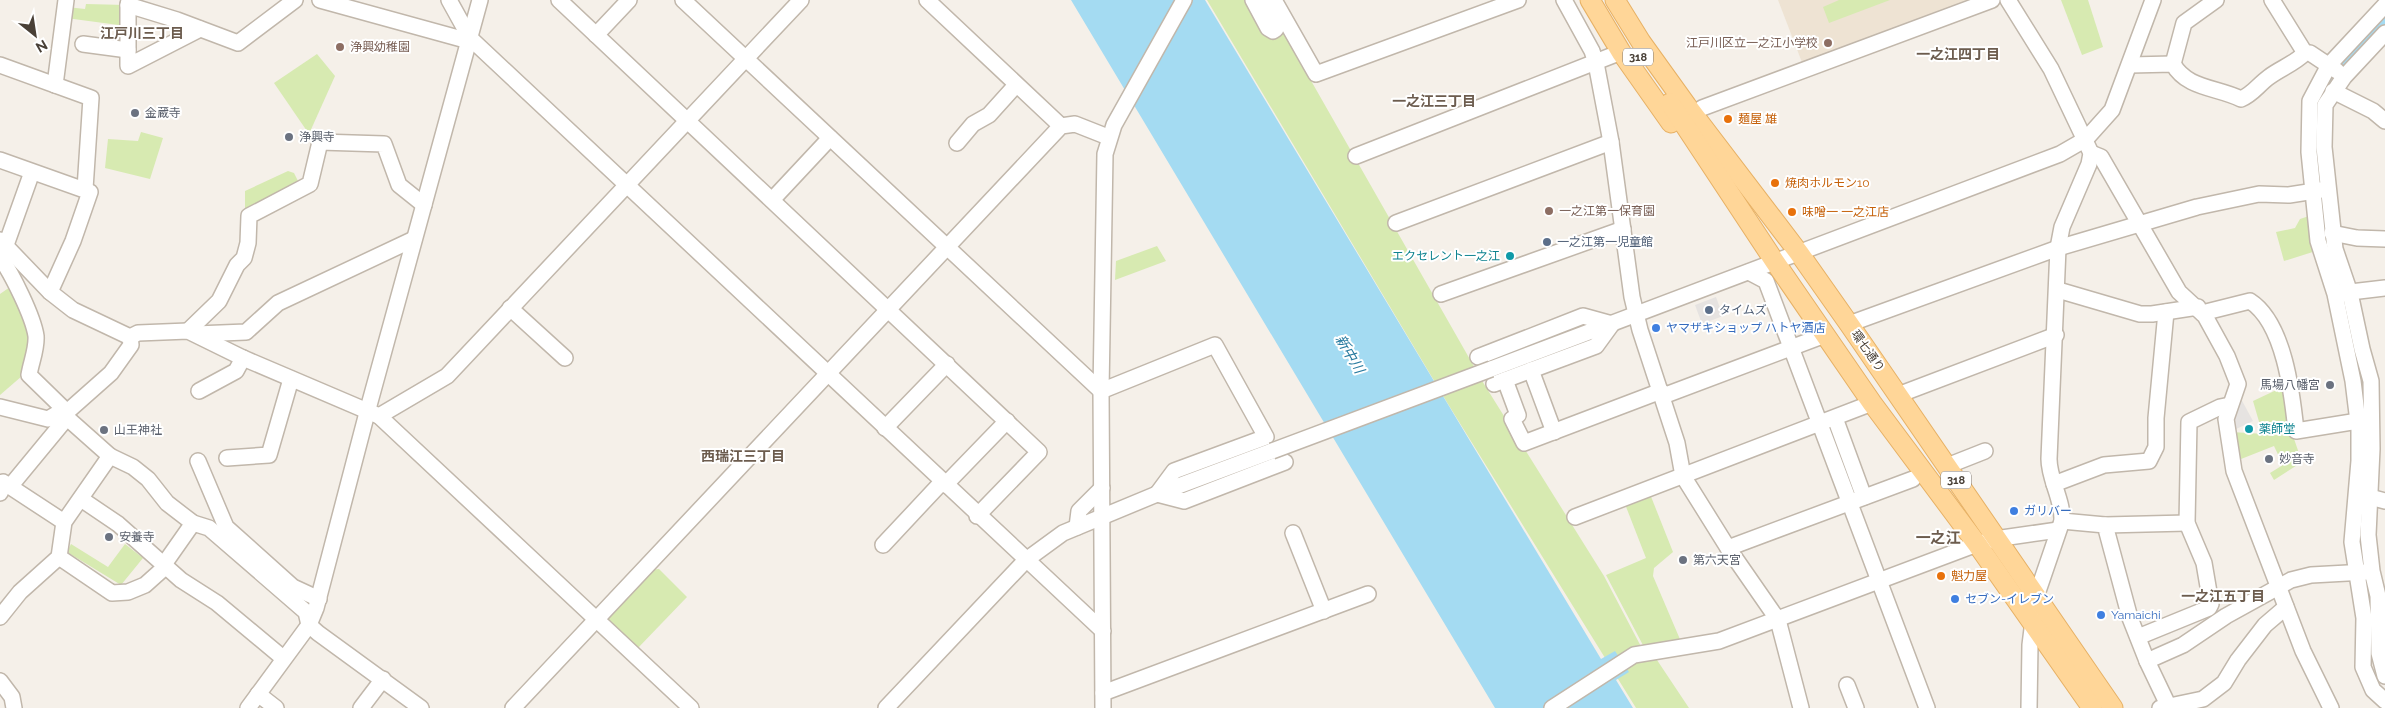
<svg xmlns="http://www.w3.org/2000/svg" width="2385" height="708" font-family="Raleway,'Noto Sans JP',sans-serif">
	<rect width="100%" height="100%" fill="#f5f0e9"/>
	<polygon fill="#eee3d3" points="1778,0 1984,0 1803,65"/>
	<g fill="#d7eab1">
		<polygon points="1207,0 1265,0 1484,384 1604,576 1646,656 1655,657 1689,708 1636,708 1448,404"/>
		<polygon points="1839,0 1890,0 1829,23 1823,7"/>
		<polygon points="2061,0 2088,0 2103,47 2082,55"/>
		<polygon points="86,4 126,5 126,26 66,18 67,7 85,9"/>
		<polygon points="2385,5 2385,29 2344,69 2333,60"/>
		<polygon points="317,54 335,76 309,134 274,83"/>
		<polygon points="141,132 163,138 150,179 105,168 108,139 138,141"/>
		<polygon points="288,171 294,173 299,183 245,213 245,191"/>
		<polygon points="2309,216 2316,251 2284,261 2276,232 2295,228 2300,219"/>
		<polygon points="1157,246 1166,261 1115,280 1116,261"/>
		<polygon points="10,287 26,323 32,347 22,376 0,395 0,294"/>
		<polygon points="2287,385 2290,430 2287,433 2292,433 2302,462 2274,480 2270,473 2283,465 2274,446 2236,461 2231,432 2265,434 2262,432 2253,401"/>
		<polygon points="1648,489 1673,552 1654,568 1653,576 1682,644 1645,649 1606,575 1646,558 1623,499"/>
		<polygon points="71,544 108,567 125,544 143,558 121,585 67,552"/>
		<polygon points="659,569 687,597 636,650 606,621 606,617 649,570"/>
	</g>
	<g fill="#e6e3e1">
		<polygon points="1716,297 1723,316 1702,324 1695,305"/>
		<polygon points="2240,397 2253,421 2232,431 2236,400"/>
	</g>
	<polygon fill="#a4dbf2" points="1071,0 1205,0 1601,659 1615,651 1629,672 1616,680 1633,708 1495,708"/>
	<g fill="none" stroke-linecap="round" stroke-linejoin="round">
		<g stroke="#a4dbf2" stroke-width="18">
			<polyline points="2318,123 2321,89 2331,76 2385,19"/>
			<polyline points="2362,519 2360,556 2363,568"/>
		</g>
		<defs>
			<g id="minor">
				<polyline points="129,0 128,5 177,20 238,43 295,0"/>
				<polyline points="320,0 469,41"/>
				<polyline points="449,0 470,38 1103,631"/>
				<polyline points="559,0 1039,452 977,516"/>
				<polyline points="683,0 1101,391 1215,345 1266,437 1174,471 1157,494 1184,501 1285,462"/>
				<polyline points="927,0 1061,126"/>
				<polyline points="1253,0 1268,28 1273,31 1276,29 1265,4"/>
				<polyline points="1274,0 1316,74 1518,0"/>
				<polyline points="1564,0 1592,51 1596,63 1611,142 1632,297 1640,330 1677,443 1683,476 1728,548 1778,620 1801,708"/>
				<path d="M2008 0 2051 69 2091 153 2089 164 2062 227 2058 248 2049 459C2049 480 2063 499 2062 521L2036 597 2030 645 2029 708"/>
				<polyline points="2272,0 2305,53"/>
				<polyline points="128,5 128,66 200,29"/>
				<polyline points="2385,5 2329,65 2310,101 2309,152 2318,241 2335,294 2353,381 2359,430 2359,461 2352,542 2364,618 2363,667 2373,690 2385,701"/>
				<polyline points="2385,33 2344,77 2325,105 2324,147 2335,249 2350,293 2362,349 2371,381 2372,449 2368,535 2372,571 2378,596 2379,653 2385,676"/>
				<polyline points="596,35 629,0"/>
				<polyline points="83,44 128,50"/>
				<polyline points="2173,64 2184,23 2216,0"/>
				<polyline points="0,65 91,98 85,189"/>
				<path d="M2130 65 2173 64C2187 89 2217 87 2241 99 2253 94 2258 85 2269 77 2281 68 2294 64 2305 53H2310L2337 71"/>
				<polyline points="55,85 66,0"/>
				<polyline points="2333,91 2373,111 2385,121"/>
				<polyline points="1702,108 1992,0"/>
				<polyline points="957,143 973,124 989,115 1016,85"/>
				<polyline points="2091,153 2101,157 2179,292 2205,316 2227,356 2238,384 2226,419 2234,471 2303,651 2331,708"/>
				<polyline points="1356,156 1621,52"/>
				<polyline points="0,160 90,192 73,241 50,292"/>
				<polyline points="772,200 830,138"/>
				<polyline points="1396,223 1611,142"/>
				<polyline points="2332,233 2357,238 2385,239"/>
				<polyline points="0,240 50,292 73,310 130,337 131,345 111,373 67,412 65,420 13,483 3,487 0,493"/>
				<polyline points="6,245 32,172"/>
				<path d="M0 257C12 274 33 316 36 336 37 349 31 362 29 375L67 412"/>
				<polyline points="1749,272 1766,281 1927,708"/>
				<polyline points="2058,290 2140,314 2152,314 2198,307"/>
				<polyline points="2342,293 2385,288"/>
				<polyline points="1441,294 1623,229"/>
				<polyline points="510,308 565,358"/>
				<path d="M2202 313 2250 301C2284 323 2292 392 2296 431L2358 421"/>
				<polyline points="1849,324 2058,248 2197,207 2259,194 2289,195 2321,190"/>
				<polyline points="188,331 219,301 237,265 244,258 248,243 249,216 310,184 320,142 384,144 399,185 424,205"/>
				<polyline points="196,334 246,332 278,303 414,239"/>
				<polyline points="130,337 138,333 188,331 243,358 379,416 447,376 801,0"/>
				<polyline points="1478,357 1583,316 1612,324 1596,346 1494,384"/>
				<polyline points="1491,369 2060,154 2086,139 2112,110 2153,0"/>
				<polyline points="1531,370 1554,432"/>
				<polyline points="1505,380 1518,415 1512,419 1524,443 1661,391"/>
				<polyline points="199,391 236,371 243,358"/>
				<polyline points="1898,395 2056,335"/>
				<polyline points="1663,396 1825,335"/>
				<polyline points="0,407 48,419 60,412 65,416 110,456 133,467 148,479 167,503 193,523 209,528 306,612 309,625 318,633 421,708"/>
				<polyline points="379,416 691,708"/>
				<polyline points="1835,418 1864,497"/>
				<polyline points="885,428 947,364"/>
				<polyline points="227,458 269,455 291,379"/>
				<polyline points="198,461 226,527 293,587 319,599"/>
				<polyline points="1947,466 1985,451"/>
				<polyline points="3,482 64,522"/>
				<polyline points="2054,484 2104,465 2149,461 2156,447 2156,418 2166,312"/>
				<polyline points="945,485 1007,421"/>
				<polyline points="2370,497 2385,501"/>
				<polyline points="81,499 118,524 181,580 217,603 283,658"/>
				<polyline points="1575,517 1872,403"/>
				<polyline points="2062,521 2105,525 2130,618 2147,661 2168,705"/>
				<polyline points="2105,525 2187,523"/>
				<polyline points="1077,527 1079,511 1102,488"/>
				<polyline points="1293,533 1324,611"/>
				<polyline points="883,545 942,482"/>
				<polyline points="1728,548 1913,479"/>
				<polyline points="59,557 112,593 128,592 145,585 164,568 167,560 193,523"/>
				<polyline points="0,617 20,592 59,557 64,522 110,456"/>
				<polyline points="2138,637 2209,608 2211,604 2204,563 2187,523 2189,422 2220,407 2230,405"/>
				<polyline points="2147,661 2183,645 2226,616 2291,580 2311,575 2366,572"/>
				<polyline points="0,681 12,697 14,708"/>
				<polyline points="1847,685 1856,708"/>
				<polyline points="1103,693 1368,594"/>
				<polyline points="258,694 276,708"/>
				<polyline points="248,708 309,625 316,608 368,409 480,0"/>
				<polyline points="361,708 383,679"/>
				<polyline points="513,708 1061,126 1075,124 1108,137"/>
				<polyline points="886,708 1026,560 1063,533 1157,494 1272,451"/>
				<polyline points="1103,708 1101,391 1105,154 1114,125 1184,0"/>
				<polyline points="1552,708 1634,655 1719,641 1977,544 1995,539 2058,530"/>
				<polyline points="2160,708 2203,699 2224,683 2238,660 2265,625 2286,607"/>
			</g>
			<g id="major">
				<polyline points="1590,0 1621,52 1671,123"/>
				<polyline points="1615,0 1641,42 1687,106 1799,253 1849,324 2113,708"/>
				<polyline points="1670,103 1775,262 1872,403 1977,544 2092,708"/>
			</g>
		</defs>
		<use href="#minor" stroke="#c1b7ab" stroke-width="18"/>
		<use href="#major" stroke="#e7b165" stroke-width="21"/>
		<use href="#minor" stroke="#fff" stroke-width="15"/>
		<use href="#major" stroke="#ffd698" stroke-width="19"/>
		<defs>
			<polyline id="minor-bridge" points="1272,451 1491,369"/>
		</defs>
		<use href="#minor-bridge" stroke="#c1b7ab" stroke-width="18" stroke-linecap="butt"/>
		<use href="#minor-bridge" stroke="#fff" stroke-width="15"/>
	</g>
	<g fill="#8d6e63" stroke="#fff" stroke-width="2">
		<circle cx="1828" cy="43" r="5"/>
		<circle cx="340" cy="47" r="5"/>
		<circle cx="1549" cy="211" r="5"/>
	</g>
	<g fill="#6b7280" stroke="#fff" stroke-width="2">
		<circle cx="135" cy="113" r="5"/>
		<circle cx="289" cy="137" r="5"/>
		<circle cx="2330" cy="385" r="5"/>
		<circle cx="104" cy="430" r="5"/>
		<circle cx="2269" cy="459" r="5"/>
		<circle cx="109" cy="537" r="5"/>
		<circle cx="1683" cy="560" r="5"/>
	</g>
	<g fill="#e8710a" stroke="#fff" stroke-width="2">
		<circle cx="1728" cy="119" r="5"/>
		<circle cx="1775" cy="183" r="5"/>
		<circle cx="1792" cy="212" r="5"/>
		<circle cx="1941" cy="576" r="5"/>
	</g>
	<g fill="#5c6f8a" stroke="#fff" stroke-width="2">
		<circle cx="1547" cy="242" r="5"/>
		<circle cx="1709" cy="310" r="5"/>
	</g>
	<g fill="#0f9aa8" stroke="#fff" stroke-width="2">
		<circle cx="1510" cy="256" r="5"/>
		<circle cx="2249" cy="429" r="5"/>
	</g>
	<g fill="#3f7fe0" stroke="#fff" stroke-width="2">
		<circle cx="1656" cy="328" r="5"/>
		<circle cx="2014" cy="511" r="5"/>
		<circle cx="1955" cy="599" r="5"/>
		<circle cx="2101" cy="615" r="5"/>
	</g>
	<g text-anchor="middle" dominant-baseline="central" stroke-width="4" stroke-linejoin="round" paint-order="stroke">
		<g fill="#fff" stroke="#807973" stroke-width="1">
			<rect x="1623" y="48.5" width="30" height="17" rx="4"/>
			<rect x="1941" y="471.5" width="30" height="17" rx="4"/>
		</g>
		<g font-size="11" font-weight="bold" fill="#494037">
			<text x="1638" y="57">318</text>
			<text x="1956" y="480">318</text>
		</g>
		<g font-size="12" fill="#785e54" stroke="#fff" text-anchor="start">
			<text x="1818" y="43" text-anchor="end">江戸川区立一之江小学校</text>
			<text x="350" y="47">浄興幼稚園</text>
			<text x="1559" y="211">一之江第一保育園</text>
		</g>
		<g font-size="12" fill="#5b616d" stroke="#fff" text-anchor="start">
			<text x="145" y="113">金蔵寺</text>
			<text x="299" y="137">浄興寺</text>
			<text x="2320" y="385" text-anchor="end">馬場八幡宮</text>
			<text x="114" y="430">山王神社</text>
			<text x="2279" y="459">妙音寺</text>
			<text x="119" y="537">安養寺</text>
			<text x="1693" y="560">第六天宮</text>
		</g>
		<g font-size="12" fill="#c56008" stroke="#fff" text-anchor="start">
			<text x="1738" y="119">麺屋 雄</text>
			<text x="1785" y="183">焼肉ホルモン10</text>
			<text x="1802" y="212">味噌一 一之江店</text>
			<text x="1951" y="576">魁力屋</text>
		</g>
		<g font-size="12" fill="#4e5e75" stroke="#fff" text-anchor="start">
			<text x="1557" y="242">一之江第一児童館</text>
			<text x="1719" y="310">タイムズ</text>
		</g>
		<g font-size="12" fill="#0d838f" stroke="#fff" text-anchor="end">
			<text x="1500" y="256">エクセレント一之江</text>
			<text x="2259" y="429" text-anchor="start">薬師堂</text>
		</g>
		<g font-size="12" fill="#366cbe" stroke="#fff" text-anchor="start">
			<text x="1666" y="328">ヤマザキショップ ハトヤ酒店</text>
			<text x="2024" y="511">ガリバー</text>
			<text x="1965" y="599">セブン-イレブン</text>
			<text x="2111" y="615">Yamaichi</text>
		</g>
		<g font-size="12" fill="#494037" stroke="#fff">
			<text transform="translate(1868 351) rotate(55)">環七通り</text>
		</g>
		<g font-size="14" font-weight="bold" fill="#6c5c4e" stroke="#fff">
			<text x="142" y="33">江戸川三丁目</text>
			<text x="1958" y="54">一之江四丁目</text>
			<text x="1434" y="101">一之江三丁目</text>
			<text x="743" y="456">西瑞江三丁目</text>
			<text x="2223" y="596">一之江五丁目</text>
		</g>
		<g font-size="14" font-style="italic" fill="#287a9f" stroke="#fff">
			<text transform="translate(1350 354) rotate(59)">新中川</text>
		</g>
		<g font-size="15" font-weight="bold" fill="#6c5c4e" stroke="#fff">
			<text x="1938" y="538">一之江</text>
		</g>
	</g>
	<g transform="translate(35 35) rotate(150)" stroke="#ffffff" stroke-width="4" paint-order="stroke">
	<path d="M0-4L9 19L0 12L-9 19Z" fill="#494037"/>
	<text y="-8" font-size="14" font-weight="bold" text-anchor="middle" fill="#494037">N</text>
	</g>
</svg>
